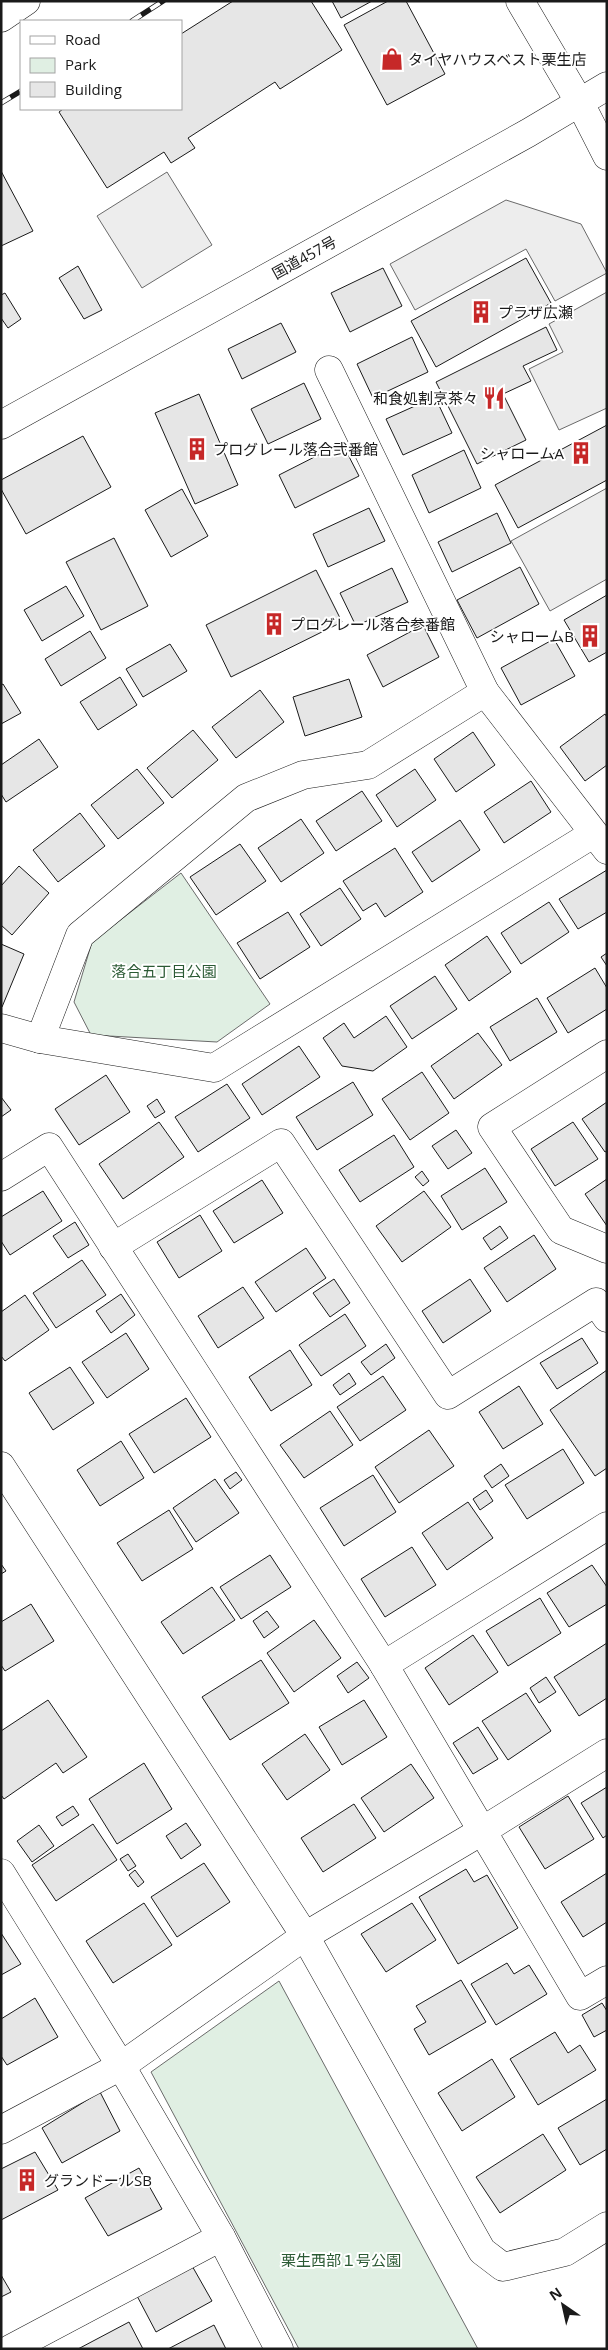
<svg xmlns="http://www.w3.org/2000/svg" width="608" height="2350" font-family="'Open Sans','Noto Sans JP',sans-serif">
	<rect width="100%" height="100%" fill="#fff"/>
	<g fill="#e0efe3" stroke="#6a6a6a">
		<polygon points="181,873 270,1004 217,1042 91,1035 74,1002 92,942"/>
		<polygon points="279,1981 478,2349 299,2349 151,2072"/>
	</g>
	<g fill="#ededed" stroke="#6a6a6a">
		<polygon points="167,172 212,245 142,288 97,216"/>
		<polygon points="506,200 581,224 607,273 555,301 526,249 415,310 390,264"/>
		<polygon points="607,292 607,408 559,430 529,369 563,352 549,324"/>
		<polygon points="607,488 607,579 550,611 511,541"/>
	</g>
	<g fill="#e6e6e6" stroke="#1a1a1a">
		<polygon points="233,1 311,1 342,50 280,89 275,82 188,138 195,148 171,163 164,152 107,188 59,112 63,109 181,109 181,34"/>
		<polygon points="332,1 372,1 341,18"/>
		<polygon points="388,1 406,1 445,74 387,105 344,25"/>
		<polygon points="1,171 33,231 1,246"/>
		<polygon points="526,258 551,303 436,367 411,321"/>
		<polygon points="78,266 102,310 84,319 59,278"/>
		<polygon points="383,268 402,306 350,332 331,293"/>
		<polygon points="5,293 21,319 8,328 1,318 1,295"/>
		<polygon points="281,323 296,352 242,379 228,349"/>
		<polygon points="546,327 557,350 523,366 531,381 503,394 526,440 477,464 436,382"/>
		<polygon points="412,337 428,372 373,398 357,364"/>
		<polygon points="304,383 321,419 268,444 251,409"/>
		<polygon points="199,394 238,485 195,504 155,413"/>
		<polygon points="435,397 452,433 403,455 386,419"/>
		<polygon points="607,425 607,480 518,528 495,485"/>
		<polygon points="83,436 111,487 26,534 1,489 1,480"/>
		<polygon points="342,443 359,476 295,508 279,475"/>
		<polygon points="464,450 481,488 429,513 412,475"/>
		<polygon points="182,489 208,536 171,557 145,510"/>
		<polygon points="369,508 385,541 328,567 313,534"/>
		<polygon points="497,513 511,543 452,572 438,542"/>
		<polygon points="114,538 148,606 101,630 66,562"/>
		<polygon points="520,567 539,604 477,638 457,600"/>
		<polygon points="392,568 408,602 356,626 340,593"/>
		<polygon points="316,570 342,622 231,677 206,625"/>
		<polygon points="66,586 84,616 42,641 24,610"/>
		<polygon points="607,595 607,652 589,662 564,620"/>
		<polygon points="423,625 439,657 383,687 367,655"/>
		<polygon points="90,631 106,658 61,686 45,659"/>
		<polygon points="554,639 575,676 521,705 501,668"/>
		<polygon points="170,644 187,671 143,697 126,669"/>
		<polygon points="120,677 137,705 98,730 80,702"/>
		<polygon points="349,679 362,717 305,736 293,697"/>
		<polygon points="3,684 21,713 1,724 1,685"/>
		<polygon points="260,690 284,722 236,758 212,727"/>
		<polygon points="605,714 607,717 607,765 585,781 560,747"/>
		<polygon points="193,730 218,760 172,798 147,768"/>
		<polygon points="473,732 495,765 456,792 434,759"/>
		<polygon points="39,739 58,767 6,802 1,794 1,765"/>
		<polygon points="137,769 164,803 118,839 91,805"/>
		<polygon points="415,769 436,800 397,827 376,795"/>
		<polygon points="531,781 551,812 504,843 484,812"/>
		<polygon points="362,791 382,821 336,851 316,821"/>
		<polygon points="80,813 105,846 58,882 33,850"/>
		<polygon points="301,819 324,853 281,882 258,848"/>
		<polygon points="460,820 480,850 432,882 412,852"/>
		<polygon points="240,844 266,881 216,915 190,877"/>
		<polygon points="395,848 423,892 385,917 376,903 363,911 343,881"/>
		<polygon points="19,866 49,893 12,935 1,925 1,886"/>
		<polygon points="607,870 607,912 578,929 559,899"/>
		<polygon points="340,888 361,919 321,946 300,914"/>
		<polygon points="549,902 569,932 521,964 501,933"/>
		<polygon points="288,912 310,947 260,979 237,943"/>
		<polygon points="487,936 511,972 469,1001 445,965"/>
		<polygon points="1,944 24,954 2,1007 1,1007"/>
		<polygon points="607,953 607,966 601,957"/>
		<polygon points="595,968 607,988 607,1009 568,1033 547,998"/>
		<polygon points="435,976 457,1009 412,1039 390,1006"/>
		<polygon points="537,998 557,1032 510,1061 490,1027"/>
		<polygon points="386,1016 407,1047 373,1071 342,1066 323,1038 344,1023 354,1038"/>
		<polygon points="478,1033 502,1065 454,1099 431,1066"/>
		<polygon points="299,1046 320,1077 262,1115 242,1084"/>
		<polygon points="422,1072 449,1113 410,1140 382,1099"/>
		<polygon points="106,1075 130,1112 79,1145 55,1109"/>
		<polygon points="353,1082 373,1115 317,1150 296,1117"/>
		<polygon points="227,1084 250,1118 198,1152 175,1117"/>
		<polygon points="1,1097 11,1110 1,1117"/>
		<polygon points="157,1099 165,1112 155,1118 147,1106"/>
		<polygon points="607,1102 607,1151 605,1152 582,1119"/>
		<polygon points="159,1122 184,1157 123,1199 99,1164"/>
		<polygon points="573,1122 598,1159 555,1186 531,1149"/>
		<polygon points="456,1130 472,1153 448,1169 432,1146"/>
		<polygon points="394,1135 414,1167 360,1202 339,1170"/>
		<polygon points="485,1168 507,1202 462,1230 441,1196"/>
		<polygon points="422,1171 429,1181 423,1186 415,1177"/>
		<polygon points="607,1179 607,1226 585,1194"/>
		<polygon points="262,1180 283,1213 234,1243 213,1211"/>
		<polygon points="43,1191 62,1221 10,1255 1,1241 1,1217"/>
		<polygon points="424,1191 451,1227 402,1262 376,1226"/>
		<polygon points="200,1215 222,1251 179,1278 157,1242"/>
		<polygon points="75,1222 89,1245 68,1258 53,1236"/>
		<polygon points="500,1226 508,1238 491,1250 483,1238"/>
		<polygon points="534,1235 556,1269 507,1302 484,1268"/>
		<polygon points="306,1248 326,1278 276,1312 255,1282"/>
		<polygon points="82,1260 106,1295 56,1328 33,1293"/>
		<polygon points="334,1279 350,1303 330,1317 313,1293"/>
		<polygon points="470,1279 491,1311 443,1343 422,1311"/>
		<polygon points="243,1287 264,1318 218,1348 198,1316"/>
		<polygon points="121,1294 135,1315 111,1333 96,1311"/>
		<polygon points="25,1295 49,1330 5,1361 1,1356 1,1312"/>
		<polygon points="345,1314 366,1346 321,1376 299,1345"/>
		<polygon points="126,1333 149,1369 107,1398 82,1362"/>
		<polygon points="582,1338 598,1363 557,1389 540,1363"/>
		<polygon points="386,1344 395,1358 371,1375 361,1362"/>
		<polygon points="290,1350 312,1385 271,1411 249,1377"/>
		<polygon points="70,1367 94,1403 53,1430 29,1393"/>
		<polygon points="607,1370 607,1468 595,1476 550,1410"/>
		<polygon points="349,1373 356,1384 340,1395 333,1385"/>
		<polygon points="383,1376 406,1410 360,1441 337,1407"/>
		<polygon points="519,1386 543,1424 503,1449 479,1412"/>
		<polygon points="186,1398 211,1437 154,1473 129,1434"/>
		<polygon points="330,1411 353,1445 304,1478 280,1445"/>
		<polygon points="429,1430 454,1466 399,1503 375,1467"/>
		<polygon points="121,1441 144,1478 100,1506 77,1470"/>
		<polygon points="563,1449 584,1483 527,1519 505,1485"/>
		<polygon points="501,1464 509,1476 492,1488 484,1476"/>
		<polygon points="236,1472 242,1480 230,1489 224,1480"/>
		<polygon points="373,1475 396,1512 344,1546 320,1508"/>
		<polygon points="215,1479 239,1513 196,1542 173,1508"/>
		<polygon points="486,1490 493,1501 480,1510 473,1499"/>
		<polygon points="468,1502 493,1538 447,1570 422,1533"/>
		<polygon points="169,1510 193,1549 142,1581 117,1543"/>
		<polygon points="412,1547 436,1585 385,1617 361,1579"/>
		<polygon points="270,1555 291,1587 241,1619 220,1587"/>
		<polygon points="1,1564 6,1571 1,1574"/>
		<polygon points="592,1565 607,1587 607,1604 569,1627 547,1593"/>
		<polygon points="212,1587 235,1620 183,1654 161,1622"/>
		<polygon points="540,1598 561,1633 508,1666 486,1631"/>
		<polygon points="31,1604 54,1641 5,1671 1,1665 1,1622"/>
		<polygon points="267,1611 279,1627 264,1638 253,1621"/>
		<polygon points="314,1620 341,1658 294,1692 267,1653"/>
		<polygon points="473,1635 498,1672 449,1705 425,1668"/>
		<polygon points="607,1643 607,1698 579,1716 554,1677"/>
		<polygon points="261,1660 289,1703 230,1740 202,1697"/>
		<polygon points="357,1662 369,1678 348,1693 337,1676"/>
		<polygon points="546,1677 556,1692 539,1703 530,1688"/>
		<polygon points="526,1693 551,1731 508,1760 482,1721"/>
		<polygon points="48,1700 87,1757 63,1773 56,1763 4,1799 1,1795 1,1731"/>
		<polygon points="364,1700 387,1737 342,1765 319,1727"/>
		<polygon points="478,1727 498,1759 473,1774 453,1743"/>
		<polygon points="305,1734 330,1770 287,1800 262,1764"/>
		<polygon points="144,1763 172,1809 117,1844 89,1799"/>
		<polygon points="411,1764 434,1798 384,1832 361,1798"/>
		<polygon points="607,1787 607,1835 603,1838 581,1803"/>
		<polygon points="568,1796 594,1839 545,1869 519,1827"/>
		<polygon points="354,1804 376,1838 323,1872 301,1838"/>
		<polygon points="73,1806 79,1815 62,1826 56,1817"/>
		<polygon points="186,1823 201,1845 181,1859 166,1836"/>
		<polygon points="93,1824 117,1860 56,1901 32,1865"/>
		<polygon points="39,1825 54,1846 32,1862 17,1841"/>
		<polygon points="128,1854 136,1866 128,1871 120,1859"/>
		<polygon points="204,1863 230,1902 177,1937 151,1897"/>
		<polygon points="466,1869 474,1882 487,1875 518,1928 458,1964 419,1897"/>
		<polygon points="135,1870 144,1882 138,1887 129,1875"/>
		<polygon points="607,1873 607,1922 583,1937 561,1902"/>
		<polygon points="144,1903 172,1945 113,1983 86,1941"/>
		<polygon points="412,1903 436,1940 386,1972 361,1934"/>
		<polygon points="1,1933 21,1964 1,1975"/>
		<polygon points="507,1963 514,1974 529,1965 547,1994 496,2025 471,1984"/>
		<polygon points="461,1980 486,2022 429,2055 414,2029 426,2022 416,2006"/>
		<polygon points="35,1998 58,2037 7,2065 1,2056 1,2019"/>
		<polygon points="602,2003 607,2011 607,2030 594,2037 582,2015"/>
		<polygon points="555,2032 568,2053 580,2045 596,2070 538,2105 510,2059"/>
		<polygon points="492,2059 515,2097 462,2131 438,2093"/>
		<polygon points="100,2092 120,2131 62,2163 42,2128"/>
		<polygon points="607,2099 607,2149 580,2165 558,2128"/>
		<polygon points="543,2134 566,2170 500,2213 476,2177"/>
		<polygon points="35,2152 58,2190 1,2220 1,2169"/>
		<polygon points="139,2168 162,2209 108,2236 85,2198"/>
		<polygon points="191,2264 212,2301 156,2332 136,2294"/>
		<polygon points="1,2275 11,2292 1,2297"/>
		<polygon points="129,2322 143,2349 78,2349"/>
		<polygon points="214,2325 226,2349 168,2349"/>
	</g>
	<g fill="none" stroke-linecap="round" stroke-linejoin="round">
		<defs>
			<g id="minor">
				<polyline points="520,1 580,103 607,156"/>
				<polyline points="1,18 26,1"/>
				<polyline points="329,370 485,692 607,850"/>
				<polyline points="1,1028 40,1039 214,1068 593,834"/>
				<polyline points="40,1039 80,935 246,798 303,775 368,765 485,692"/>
				<polyline points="607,1054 492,1127 561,1230 607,1249"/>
				<polyline points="1,1177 49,1147 384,1665 580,1996 607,1980"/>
				<polyline points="113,1247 281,1143 448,1395 596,1302 607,1318"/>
				<polyline points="1,1466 305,1936 482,2251 503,2267 565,2252 607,2226"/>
				<polyline points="384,1665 607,1526"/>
				<polyline points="1,1873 121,2066 221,2237 279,2349"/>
				<polyline points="1,2130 121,2066 305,1936 482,1831 607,1753"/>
				<polyline points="10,2349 221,2237"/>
			</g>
			<polyline id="highway" points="1,425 528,133 607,86"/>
		</defs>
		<use href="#minor" stroke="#1a1a1a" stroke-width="29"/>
		<use href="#highway" stroke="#1a1a1a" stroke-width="29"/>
		<use href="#minor" stroke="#fff" stroke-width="28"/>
		<use href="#highway" stroke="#fff" stroke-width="28"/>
		<defs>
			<g id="rail">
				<polyline points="132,21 163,1"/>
				<polyline points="1,103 21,91"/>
			</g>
		</defs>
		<use href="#rail" stroke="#1a1a1a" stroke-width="5.5"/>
		<use href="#rail" stroke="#fff" stroke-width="4" stroke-dasharray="11" stroke-linecap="butt"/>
	</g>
	<defs>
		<symbol id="shop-bare" viewBox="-9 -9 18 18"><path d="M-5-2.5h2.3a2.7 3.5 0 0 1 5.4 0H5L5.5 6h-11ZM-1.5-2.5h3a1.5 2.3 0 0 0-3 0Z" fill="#c62828" stroke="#fff" stroke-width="2.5" paint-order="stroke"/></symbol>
		<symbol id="building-bare" viewBox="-9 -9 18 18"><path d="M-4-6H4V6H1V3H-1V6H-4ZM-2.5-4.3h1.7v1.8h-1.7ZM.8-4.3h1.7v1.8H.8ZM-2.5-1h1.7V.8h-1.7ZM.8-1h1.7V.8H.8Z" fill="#c62828" stroke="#fff" stroke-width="2.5" paint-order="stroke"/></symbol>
		<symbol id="restaurant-bare" viewBox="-9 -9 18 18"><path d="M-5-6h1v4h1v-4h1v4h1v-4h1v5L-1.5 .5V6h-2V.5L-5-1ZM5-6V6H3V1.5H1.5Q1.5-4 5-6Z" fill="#c62828" stroke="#fff" stroke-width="2.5" paint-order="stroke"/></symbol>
	</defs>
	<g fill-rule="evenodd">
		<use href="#shop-bare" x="376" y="43" width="32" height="32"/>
		<use href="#building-bare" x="465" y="296" width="32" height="32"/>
		<use href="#restaurant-bare" x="478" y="382" width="32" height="32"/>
		<use href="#building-bare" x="181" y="433" width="32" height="32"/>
		<use href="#building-bare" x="565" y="437" width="32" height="32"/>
		<use href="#building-bare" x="258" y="608" width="32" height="32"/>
		<use href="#building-bare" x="574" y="620" width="32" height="32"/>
		<use href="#building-bare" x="11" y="2164" width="32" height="32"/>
	</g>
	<g text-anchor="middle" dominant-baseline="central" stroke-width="4" stroke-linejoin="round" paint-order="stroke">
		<g font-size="15" fill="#1a1a1a" stroke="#fff" text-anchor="start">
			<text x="408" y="59">タイヤハウスベスト栗生店</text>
			<text x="498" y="312">プラザ広瀬</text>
			<text x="478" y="398" text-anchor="end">和食処割烹茶々</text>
			<text x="213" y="449">プログレール落合弐番館</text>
			<text x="564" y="453" text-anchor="end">シャロームA</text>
			<text x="290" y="624">プログレール落合参番館</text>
			<text x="574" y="636" text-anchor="end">シャロームB</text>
			<text x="44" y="2180">グランドールSB</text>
		</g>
		<g font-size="15" fill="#1a1a1a" stroke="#fff">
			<text transform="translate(304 257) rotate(-29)">国道457号</text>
		</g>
		<g font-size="15" fill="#2b5a34" stroke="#fff">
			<text x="164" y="971">落合五丁目公園</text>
			<text x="341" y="2260">栗生西部１号公園</text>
		</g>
	</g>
	<rect width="608" height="2350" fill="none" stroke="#1a1a1a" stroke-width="5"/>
	<rect x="20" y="20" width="162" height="90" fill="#ffffff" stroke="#a3a3a3"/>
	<rect x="30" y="36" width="25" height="8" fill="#ffffff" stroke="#a3a3a3"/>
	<text x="65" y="45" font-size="15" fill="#1a1a1a">Road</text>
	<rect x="30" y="58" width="25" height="15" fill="#e0efe3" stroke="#a3a3a3"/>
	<text x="65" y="70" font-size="15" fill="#1a1a1a">Park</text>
	<rect x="30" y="82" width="25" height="15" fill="#e6e6e6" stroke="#a3a3a3"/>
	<text x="65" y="95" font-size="15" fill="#1a1a1a">Building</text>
	<g transform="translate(563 2305) rotate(326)" stroke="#ffffff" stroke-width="4" paint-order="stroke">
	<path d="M0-4L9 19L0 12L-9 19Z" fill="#1a1a1a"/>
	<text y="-8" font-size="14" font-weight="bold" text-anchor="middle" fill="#1a1a1a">N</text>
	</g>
</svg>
